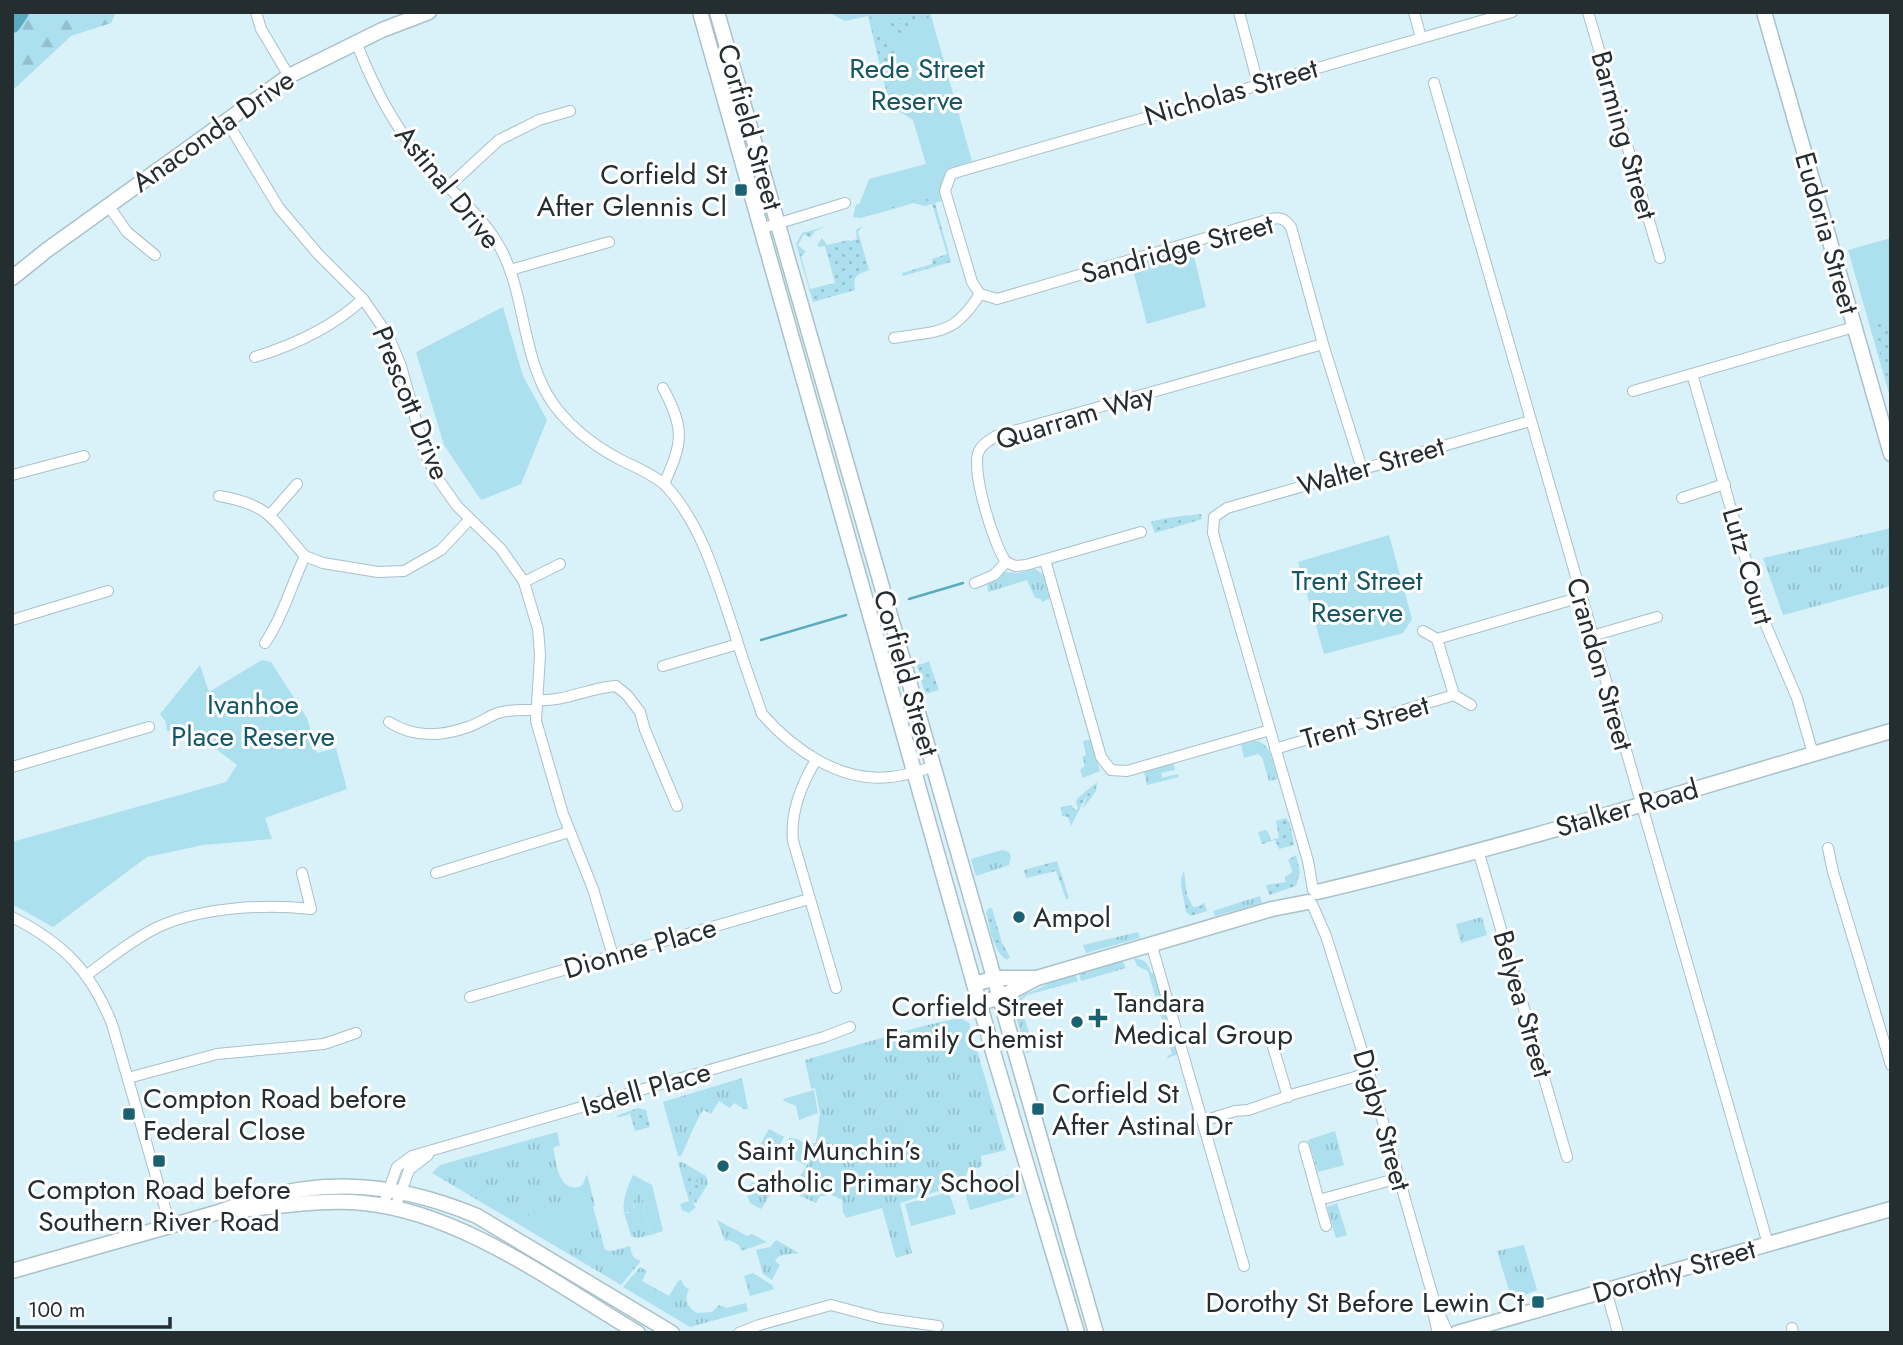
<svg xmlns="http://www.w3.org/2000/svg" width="1903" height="1345" font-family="Jost,sans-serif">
	<defs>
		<pattern id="grass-tufts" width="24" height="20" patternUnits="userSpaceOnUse" patternTransform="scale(1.75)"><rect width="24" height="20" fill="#ace0ef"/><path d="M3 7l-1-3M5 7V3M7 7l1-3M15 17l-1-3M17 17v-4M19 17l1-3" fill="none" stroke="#94c0cd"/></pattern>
		<pattern id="forest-firs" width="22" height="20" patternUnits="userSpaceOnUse" patternTransform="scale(1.75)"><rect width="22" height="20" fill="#ace0ef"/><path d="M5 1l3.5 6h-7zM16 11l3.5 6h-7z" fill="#94c0cd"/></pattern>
		<pattern id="garden-dots" width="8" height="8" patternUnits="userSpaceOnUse" patternTransform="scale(1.75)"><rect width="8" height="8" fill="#ace0ef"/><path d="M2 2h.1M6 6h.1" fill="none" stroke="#94c0cd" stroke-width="1.8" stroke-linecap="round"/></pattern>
	</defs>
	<rect width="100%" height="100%" fill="#d9f1f8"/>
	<g fill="url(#grass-tufts)">
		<polygon points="1891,528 1891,586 1783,615 1763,558"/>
		<polygon points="1035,569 1044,575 1051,598 1042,602 1041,599 1035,598 1027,580 988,592 987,582 998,579 1004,572 1019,573"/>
		<polygon points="1091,739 1100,771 1083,778 1080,770 1085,765 1082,757 1086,755 1083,741"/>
		<path d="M1254 740C1272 743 1273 764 1278 779L1269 781 1262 757 1258 754 1244 758 1241 744Z"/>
		<polygon points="1173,763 1175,770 1161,773 1162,778 1178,774 1179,777 1147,785 1144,772"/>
		<polygon points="1002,850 1009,852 1011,857 1009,865 976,876 971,859"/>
		<polygon points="1260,896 1262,903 1215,916 1213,911"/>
		<polygon points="1482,917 1487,935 1461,943 1456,924"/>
		<polygon points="1138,932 1140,938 1086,953 1083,945"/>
		<path d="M1134 958C1146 960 1148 963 1151 973H1155L1178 1054 1168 1058 1167 1056 1172 1054 1148 971 1137 966Z"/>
		<polygon points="1122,960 1126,968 1081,981 1079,973"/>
		<path d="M1075 974 1078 981 1027 995 1021 1001 1020 1005 1035 1050 1026 1053 1014 1008C1020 992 1029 994 1042 987 1053 981 1062 977 1075 974Z"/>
		<polygon points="960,1018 969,1023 1006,1150 981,1156 982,1166 966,1173 967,1175 963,1177 964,1183 900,1203 912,1253 896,1258 882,1208 846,1218 843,1212 842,1200 828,1193 826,1196 820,1196 816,1203 798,1195 799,1192 796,1183 813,1155 817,1136 820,1113 815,1088 811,1089 805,1060 923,1026"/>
		<path d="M742 1078 748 1109H744L734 1103 730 1108 719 1101 711 1114 703 1110C693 1126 690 1138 681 1156H678L663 1102Z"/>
		<polygon points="1335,1131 1344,1165 1318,1172 1308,1140"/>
		<path d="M557 1132 560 1145 553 1148C557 1164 558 1191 579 1187L583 1184 587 1174 595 1205 593 1207 605 1250 612 1251 630 1246C631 1254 633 1259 641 1261L621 1285 432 1173 440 1165Z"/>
		<polygon points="682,1162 706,1176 708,1184 697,1201 694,1199 694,1173 692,1203 696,1207 689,1213 682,1210 680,1204 689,1201 678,1163"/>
		<polygon points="752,1182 771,1193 761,1209 750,1203 746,1191"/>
		<polygon points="642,1192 644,1212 651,1235 637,1238 631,1236 624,1212 628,1213 635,1208 633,1203 638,1193"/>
		<polygon points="1337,1203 1347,1235 1336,1238 1327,1207"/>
		<polygon points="717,1220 747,1236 752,1234 767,1242 741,1251 739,1245 729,1240 725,1241"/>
		<path d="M776 1240 799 1253C791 1255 780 1252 775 1261L780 1265 772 1280 763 1274 756 1250 770 1247Z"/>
		<polygon points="1524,1245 1537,1290 1512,1300 1497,1251"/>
		<path d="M640 1267 647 1271 642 1281 669 1296 678 1281 681 1280 684 1286 689 1289C683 1300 688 1307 697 1313L712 1312 719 1305 726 1308 746 1303 748 1311 690 1327 623 1287Z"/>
		<polygon points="753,1273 772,1285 774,1289 750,1296 744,1276"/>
	</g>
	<polygon fill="url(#forest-firs)" points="12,12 116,12 111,23 71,36 12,91"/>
	<g fill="#ace0ef">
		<path d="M828 12H930L972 161C949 168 938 174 942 201L935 203 924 197 889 208 890 210 860 218 853 217 856 205 860 203 869 179 926 164 913 120 890 106 868 16 845 21Z"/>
		<polygon points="1891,238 1891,396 1890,397 1848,250"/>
		<polygon points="1192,248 1206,307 1147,324 1132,266"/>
		<polygon points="503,307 523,376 547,420 521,484 481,500 444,445 416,352"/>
		<polygon points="1389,535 1412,619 1403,633 1324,654 1298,562"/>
		<polygon points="262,660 271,662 307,718 317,753 336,748 347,789 265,818 272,839 203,845 147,857 53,927 12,904 12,842 226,782 237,765 195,733 167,731 166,722 160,714 200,665 209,692"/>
		<polygon points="814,1090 818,1113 799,1120 796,1106 784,1101 783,1099"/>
		<polygon points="769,1129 784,1137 776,1153 760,1145"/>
		<polygon points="789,1138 797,1139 806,1144 816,1143 813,1155 805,1165 783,1152"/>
		<path d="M633 1175 652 1185 663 1231 651 1235 644 1212 642 1192 638 1193 633 1203 634 1212H624C622 1200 628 1186 633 1175Z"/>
		<polygon points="1008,1175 1015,1197 970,1210 964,1188"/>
		<polygon points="949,1192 956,1214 911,1226 905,1204"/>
		<polygon points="567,1203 586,1206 581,1234 574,1243 560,1244 527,1224 527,1216 541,1210 546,1214 561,1211"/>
	</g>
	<g fill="url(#garden-dots)">
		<polygon points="919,12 929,12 930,17 910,25 901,36 896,34 889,22"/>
		<polygon points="868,15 870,15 881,35 895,51 891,69 894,109 890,106"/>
		<polygon points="924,197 935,203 951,262 903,276 902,273 932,264 932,259 947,254 932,204 925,206 913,203 890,210 889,208"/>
		<path d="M827 226 815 231 810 238 804 234 798 245 806 252 801 256 810 289 835 283 825 246 819 247 817 245 822 238 827 245 849 240 850 241 857 239 856 230 863 226 858 232 869 270C856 275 853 276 855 290L813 302 796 244 802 233Z"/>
		<polygon points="1877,320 1885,323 1891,330 1891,393 1871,321"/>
		<path d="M1201 514 1202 519 1196 521 1155 533 1151 522C1165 517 1185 516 1201 514Z"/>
		<polygon points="929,662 939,690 925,694 917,665"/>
		<polygon points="1097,782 1096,791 1082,810 1088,793 1071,826 1068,817 1062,816 1061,807 1071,805 1075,810 1078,809 1076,801 1078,798"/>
		<polygon points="1286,818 1290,823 1294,845 1279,849 1275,840 1262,844 1258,832 1267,830 1271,840 1279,838 1276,821"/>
		<polygon points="1296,855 1300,872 1296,886 1269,895 1266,885 1286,882 1285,877 1293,872 1288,860"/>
		<polygon points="1057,861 1069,898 1066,899 1056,871 1026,878 1024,870"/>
		<path d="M1184 871 1187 895 1193 907 1200 906 1204 902 1207 911 1191 916 1186 912C1185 898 1177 883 1184 871Z"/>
		<path d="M989 908H992L1002 943 1010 957 1007 960C993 952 990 928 986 912Z"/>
		<polygon points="638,1108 646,1110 650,1127 635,1131 630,1114 620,1117 616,1116"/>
		<polygon points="694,1173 698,1176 696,1181 703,1186 695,1197 697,1202 693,1204 683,1175"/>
	</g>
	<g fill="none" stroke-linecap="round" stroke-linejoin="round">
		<g stroke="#5aabbf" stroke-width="2.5">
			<polyline points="909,599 963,583"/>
			<polyline points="761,640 846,615"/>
		</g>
		<polyline stroke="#5aabbf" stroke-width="18" points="12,24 20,12"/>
		<defs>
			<g id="minor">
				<polyline points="256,12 261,29 289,76"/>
				<polyline points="1239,12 1258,84"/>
				<polyline points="1414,12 1421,38"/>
				<polyline points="1588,12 1660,258"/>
				<path d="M356 42C373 85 391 121 420 157 444 186 474 207 495 239 525 285 520 346 547 394 563 422 592 445 621 460 635 467 655 475 666 486 703 526 718 584 735 634 743 661 753 687 762 714 793 749 840 783 890 777 904 776 919 771 932 767"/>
				<polyline points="1434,83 1768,1244"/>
				<polyline points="226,120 279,208 318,254 363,299 388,335 401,366 425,453 438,479 457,506 501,549 524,582 538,629 540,655 536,721 563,814 593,889 613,956"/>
				<polyline points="449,186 499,140 539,120 570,111"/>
				<polyline points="108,205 127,232 155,255"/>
				<polyline points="760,229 845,203"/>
				<polyline points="510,270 609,242"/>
				<path d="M894 338C940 330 953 336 980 294"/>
				<path d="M255 357C294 345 332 328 363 299"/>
				<polyline points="1692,374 1762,616 1797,698 1813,754"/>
				<path d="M663 388C685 429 683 442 664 484"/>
				<polyline points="1633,391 1854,327"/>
				<path d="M1362 469 1323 344 1291 227C1284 217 1278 217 1267 220L997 299 980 294 972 282 945 191 951 174 964 170 1512 12"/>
				<polyline points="12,475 84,456"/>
				<path d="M219 496C272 505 272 520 305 556"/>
				<polyline points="1682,498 1725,484"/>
				<polyline points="270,515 297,484"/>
				<polyline points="1045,560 1101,757 1111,770 1127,771 1270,730"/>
				<polyline points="1006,562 1015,566 1026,565 1141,532"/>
				<polyline points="524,582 560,564"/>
				<path d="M975 583 994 575 1006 562C994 546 970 469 979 451 982 444 990 440 996 436L1323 344"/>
				<polyline points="12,620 108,591"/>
				<polyline points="1423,631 1437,639"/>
				<polyline points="1592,636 1657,617"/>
				<path d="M265 643C283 616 291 586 305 556L323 563 378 572 404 571 441 550 470 519"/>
				<polyline points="663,666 738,644"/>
				<polyline points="1454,695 1471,705"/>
				<path d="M537 700C564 702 588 688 616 686L627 695 640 712 645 730 677 806"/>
				<path d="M389 722C414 738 440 737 468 727 478 724 487 717 498 713 510 709 523 710 536 710"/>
				<polyline points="1275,749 1454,695 1437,639 1581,597"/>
				<path d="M816 760C801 785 790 812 793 841L836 988"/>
				<polyline points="12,767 149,727"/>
				<polyline points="1828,848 1833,872 1891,1065"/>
				<polyline points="1478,850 1567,1157"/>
				<polyline points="436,873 569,832"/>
				<polyline points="1313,890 1308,861 1213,533 1214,517 1227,508 1530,421"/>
				<polyline points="1312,904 1326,936 1369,1073 1435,1304 1448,1333"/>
				<path d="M12 917C63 943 91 971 112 1024L170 1225"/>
				<polyline points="1151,943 1244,1266"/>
				<path d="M87 975C108 959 135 938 158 927 202 907 264 904 311 909L302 873"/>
				<polyline points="470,997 809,899"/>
				<polyline points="1271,1040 1288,1097"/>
				<polyline points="128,1078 217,1054 324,1044 356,1033"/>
				<polyline points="1203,1121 1235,1111 1248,1110 1294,1094 1369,1073"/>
				<polyline points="1304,1147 1326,1226"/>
				<polyline points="1319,1200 1399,1178"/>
				<polyline points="383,1206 397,1167 412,1156 824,1037 850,1027"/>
				<polyline points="395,1208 409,1170 428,1155"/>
				<polyline points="1606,1290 1618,1333"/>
				<polyline points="1434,1304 1433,1312 1438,1333"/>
				<polyline points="1792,1328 1793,1333"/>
				<polyline points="739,1333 759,1325 831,1305 880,1318 938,1326"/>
			</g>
			<g id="secondary">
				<polyline points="1764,12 1891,454"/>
				<polyline points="12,278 47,250 289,76 382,30 429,12"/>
				<path d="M1317 892C1510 846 1701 787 1891 731"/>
				<polyline points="974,984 996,978 1035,978"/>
				<polyline points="980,1003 1001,997 1037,978 1272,909 1308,902"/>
				<polyline points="1457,1333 1891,1209"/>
			</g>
			<g id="primary">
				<polyline points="700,12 996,1062 1077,1333"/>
				<polyline points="717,12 1096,1333"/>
				<path d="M241 1210C282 1206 323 1199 364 1203 462 1213 554 1283 638 1333"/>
				<path d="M12 1271 219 1212C309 1176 389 1179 477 1216L672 1333"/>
			</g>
		</defs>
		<use href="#minor" stroke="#a9c1c8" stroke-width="12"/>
		<use href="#secondary" stroke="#a9c1c8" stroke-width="17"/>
		<use href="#primary" stroke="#a9c1c8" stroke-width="17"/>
		<use href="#minor" stroke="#fff" stroke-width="10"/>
		<use href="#secondary" stroke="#fff" stroke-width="14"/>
		<use href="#primary" stroke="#fff" stroke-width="14"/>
	</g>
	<g fill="#1a6172" stroke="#fff" stroke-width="2.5">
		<rect x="734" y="183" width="14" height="14" rx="3.5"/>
		<circle cx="1019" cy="917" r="7"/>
		<path d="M1094.5 1007.5h7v7h7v7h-7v7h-7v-7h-7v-7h7z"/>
		<circle cx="1077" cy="1022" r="7"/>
		<rect x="1031" y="1102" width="14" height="14" rx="3.5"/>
		<rect x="122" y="1107" width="14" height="14" rx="3.5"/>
		<rect x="152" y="1154" width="14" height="14" rx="3.5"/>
		<circle cx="723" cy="1166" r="7"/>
		<rect x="1531" y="1295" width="14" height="14" rx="3.5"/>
	</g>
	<g text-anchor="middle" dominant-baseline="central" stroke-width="6" stroke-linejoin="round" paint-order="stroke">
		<g font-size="28" fill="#145867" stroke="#fff">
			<text x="917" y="68">Rede Street<tspan x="917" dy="32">Reserve</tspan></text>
			<text x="1357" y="580">Trent Street<tspan x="1357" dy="32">Reserve</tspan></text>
			<text x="253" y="704">Ivanhoe<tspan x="253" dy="32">Place Reserve</tspan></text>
		</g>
		<g font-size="28" fill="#242e30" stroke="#fff">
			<text transform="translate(1231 92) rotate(-16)">Nicholas Street</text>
			<text transform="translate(750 127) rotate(74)">Corfield Street</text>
			<text transform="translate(213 131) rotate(-35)">Anaconda Drive</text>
			<text transform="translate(1624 135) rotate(74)">Barming Street</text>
			<text transform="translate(448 187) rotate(51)">Astinal Drive</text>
			<text transform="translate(1827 233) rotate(74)">Eudoria Street</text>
			<text transform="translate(1177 249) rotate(-15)">Sandridge Street</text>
			<text transform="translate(411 403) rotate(68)">Prescott Drive</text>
			<text transform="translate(1075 417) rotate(-17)">Quarram Way</text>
			<text transform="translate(1371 466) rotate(-16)">Walter Street</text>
			<text transform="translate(1748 566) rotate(74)">Lutz Court</text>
			<text transform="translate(1600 664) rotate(74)">Crandon Street</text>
			<text transform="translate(906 673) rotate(74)">Corfield Street</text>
			<text transform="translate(1365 722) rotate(-16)">Trent Street</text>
			<text transform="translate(1627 808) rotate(-16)">Stalker Road</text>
			<text transform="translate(640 948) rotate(-16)">Dionne Place</text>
			<text transform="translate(1523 1004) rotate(74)">Belyea Street</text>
			<text transform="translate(646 1089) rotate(-16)">Isdell Place</text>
			<text transform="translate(1382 1120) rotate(74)">Digby Street</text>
			<text transform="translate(1674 1271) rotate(-16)">Dorothy Street</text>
		</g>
		<g font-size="28" fill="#242e30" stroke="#fff" text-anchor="start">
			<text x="727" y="174" text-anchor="end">Corfield St<tspan x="727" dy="32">After Glennis Cl</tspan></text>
			<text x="1033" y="917">Ampol</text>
			<text x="1114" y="1002">Tandara<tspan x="1114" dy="32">Medical Group</tspan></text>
			<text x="1063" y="1006" text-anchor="end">Corfield Street<tspan x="1063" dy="32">Family Chemist</tspan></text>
			<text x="1052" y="1093">Corfield St<tspan x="1052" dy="32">After Astinal Dr</tspan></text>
			<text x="143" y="1098">Compton Road before<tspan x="143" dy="32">Federal Close</tspan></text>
			<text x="737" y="1150">Saint Munchin’s<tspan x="737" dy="32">Catholic Primary School</tspan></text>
			<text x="159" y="1189" text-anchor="middle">Compton Road before<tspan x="159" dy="32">Southern River Road</tspan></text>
			<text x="1524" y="1302" text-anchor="end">Dorothy St Before Lewin Ct</text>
		</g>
	</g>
	<rect width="1903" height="1345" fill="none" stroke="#242e30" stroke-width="28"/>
	<path d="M18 1317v10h152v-10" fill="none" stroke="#242e30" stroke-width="3.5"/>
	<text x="28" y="1317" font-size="21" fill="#242e30" stroke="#ffffff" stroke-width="5" paint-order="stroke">100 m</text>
</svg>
